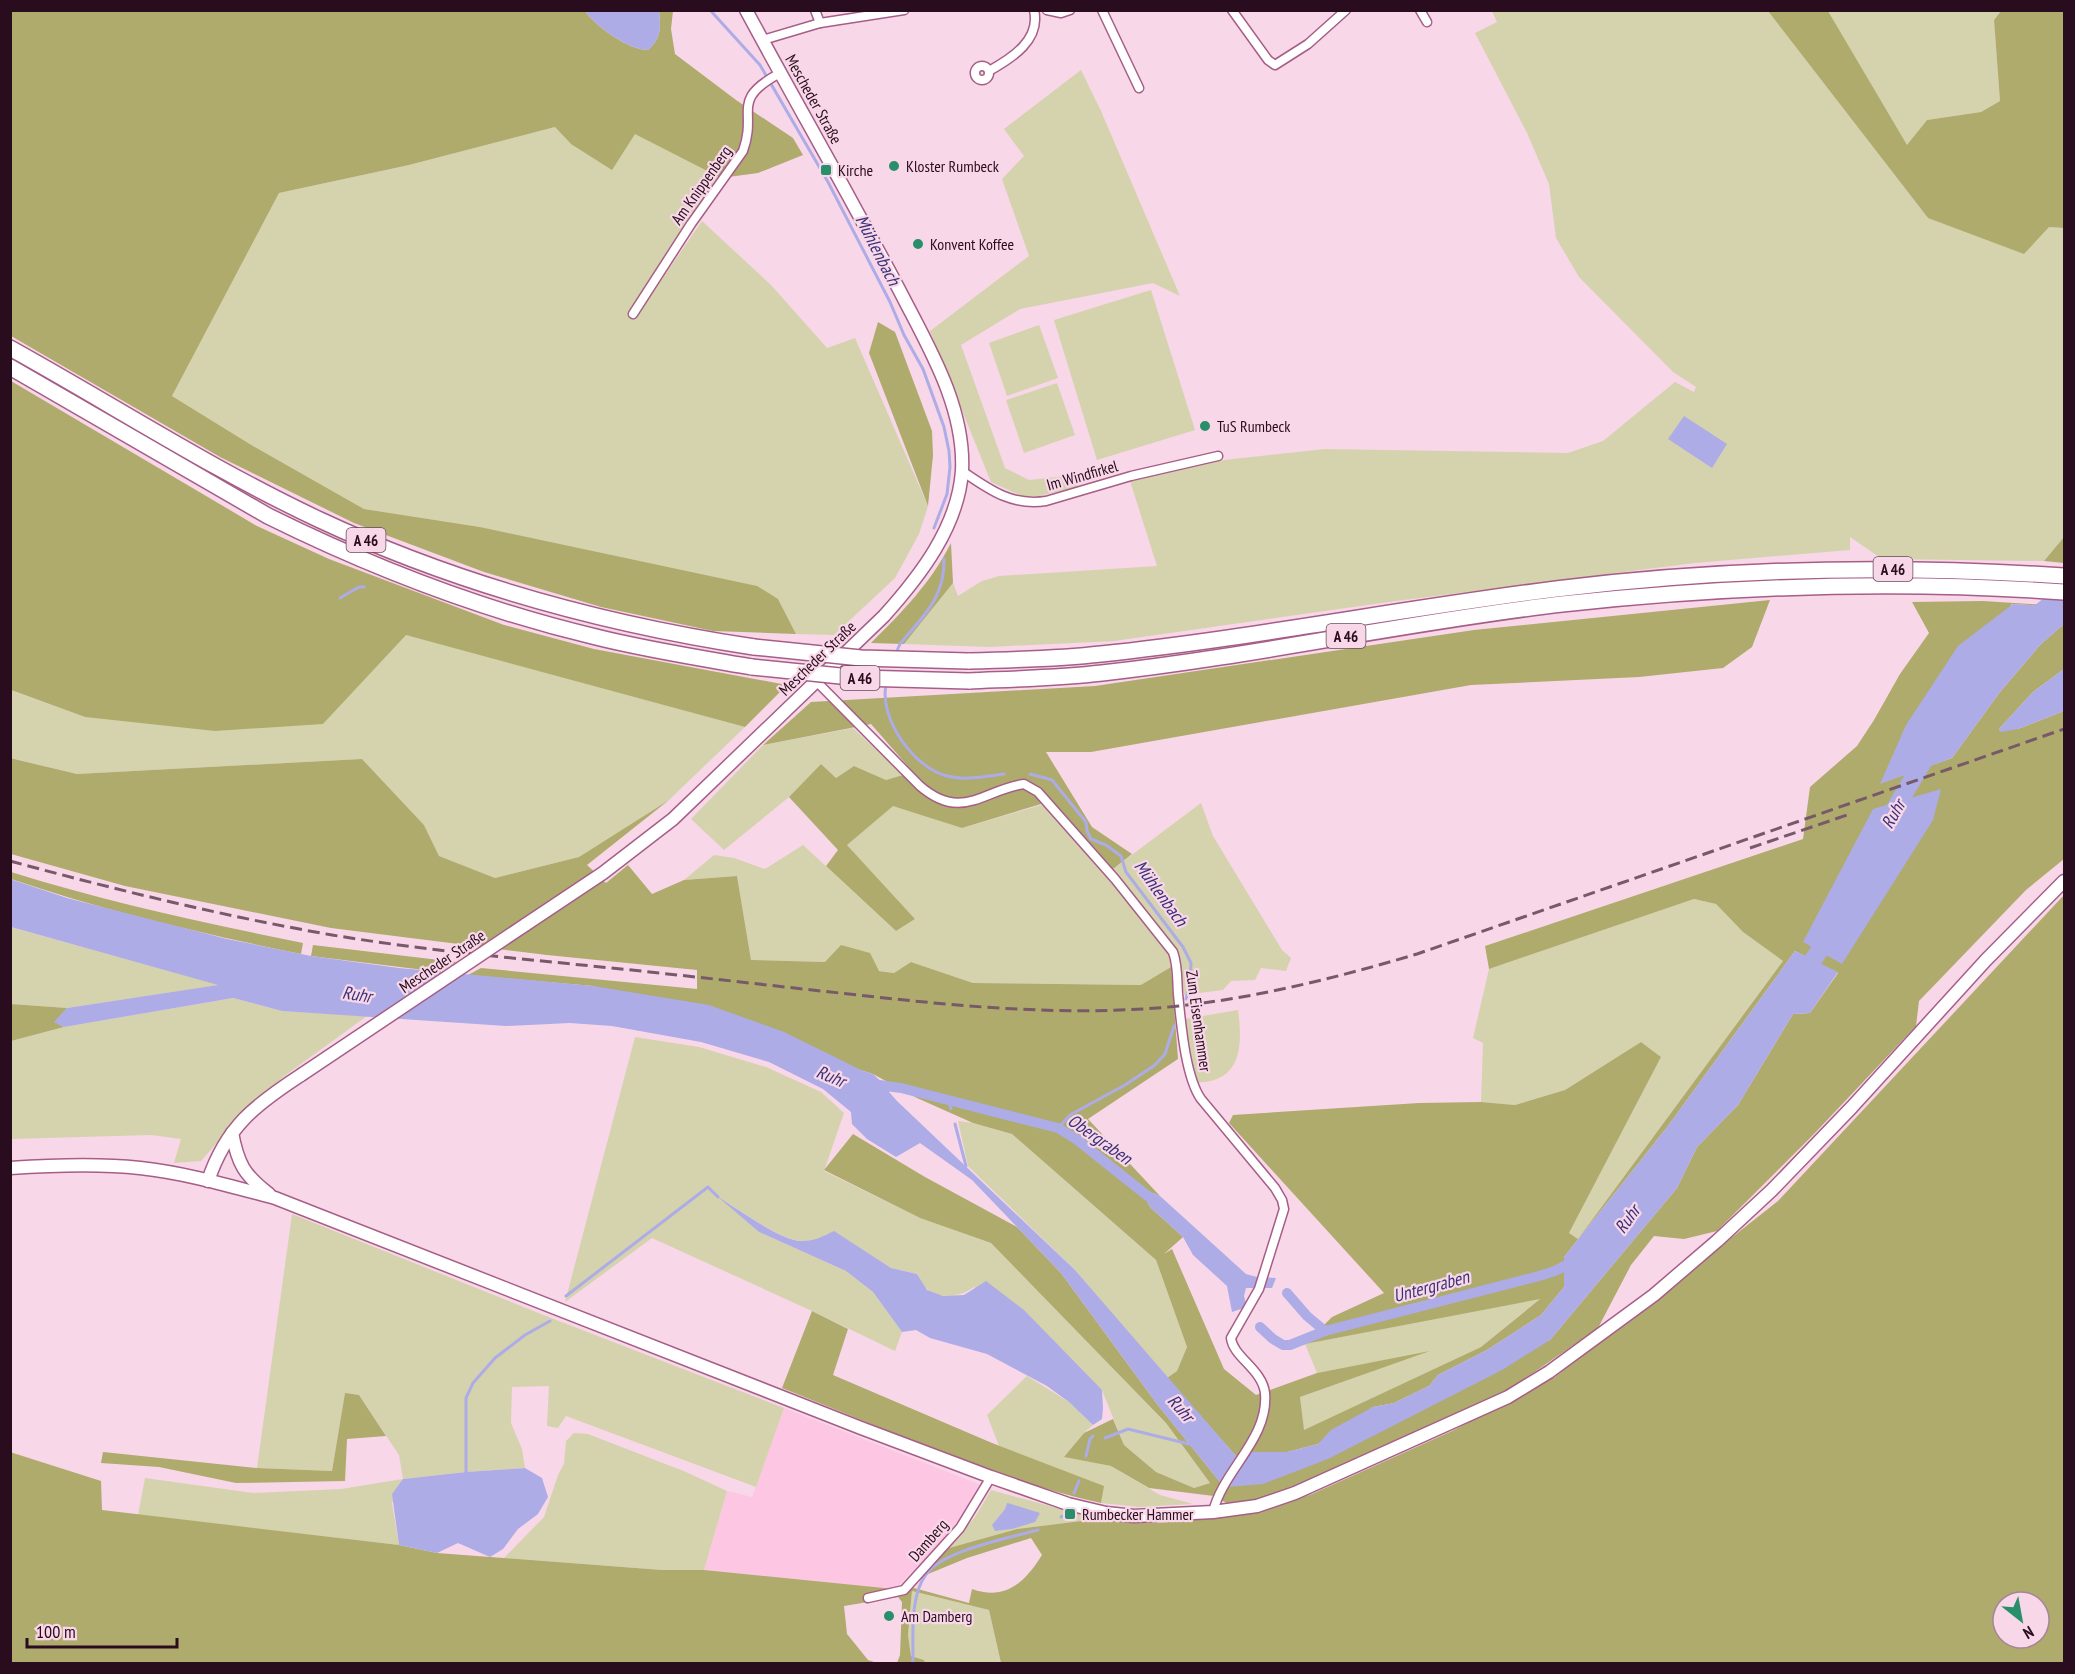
<svg xmlns="http://www.w3.org/2000/svg" width="2075" height="1674" font-family="'PT Sans Narrow',sans-serif">
	<rect width="100%" height="100%" fill="#f8d7e8"/>
	<polygon fill="#fdc7e4" points="784,1408 981,1485 965,1513 930,1554 894,1590 704,1570 727,1491 752,1497"/>
	<g fill="#d5d3ad" fill-rule="evenodd">
		<polygon points="1492,11 1768,11 1928,218 2064,228 2064,537 2044,561 1882,559 1850,537 1850,550 1695,563 1396,601 1114,641 989,647 904,644 953,583 958,596 982,581 999,576 1157,566 1130,481 1224,460 1324,449 1568,453 1603,441 1675,382 1694,392 1696,387 1673,372 1579,277 1556,238 1549,184 1527,133 1475,33 1497,22"/>
		<polygon points="1828,11 2001,11 1994,20 2000,101 1981,112 1927,120 1907,146"/>
		<polygon points="1081,70 1101,111 1180,296 1153,283 1020,309 961,345 1005,468 1029,480 1075,475 1078,487 1038,496 1022,496 991,482 930,331 1029,256 1002,179 1024,156 1004,129"/>
		<polygon points="555,127 571,144 635,133 721,178 648,290 653,292 702,221 771,285 827,348 855,338 928,506 919,534 895,578 834,635 796,634 778,599 480,527 364,509 253,446 172,396 279,193 409,165"/>
		<polygon points="1151,290 1195,430 1097,460 1054,320"/>
		<polygon points="1039,325 1058,378 1007,396 989,343"/>
		<polygon points="1057,383 1075,435 1024,453 1006,400"/>
		<polygon points="406,634 745,727 669,800 579,857 495,878 439,856 424,825 362,759 77,774 11,758 10,690 85,717 323,724"/>
		<polygon points="853,728 903,775 886,780 854,766 836,778 821,764 789,797 724,850 691,819 763,745"/>
		<polygon points="889,803 962,828 1048,803 1168,952 1171,967 1142,985 973,983 911,962 894,973 825,962 751,960 737,876 684,880 714,855 734,858 765,869 803,845 896,931 915,919 847,845"/>
		<polygon points="1201,803 1213,836 1282,950 1291,958 1286,971 1261,968 1255,980 1231,981 1223,990 1184,995 1177,952 1113,869"/>
		<polygon points="1694,899 1716,904 1743,932 1783,961 1578,1239 1569,1233 1661,1057 1641,1042 1565,1090 1515,1105 1481,1102 1483,1043 1473,1038 1489,969"/>
		<polygon points="10,927 220,985 67,1008 11,1004"/>
		<polygon points="233,998 282,1011 367,1016 283,1077 237,1120 201,1161 174,1163 181,1139 151,1135 11,1139 11,1041 64,1027"/>
		<path d="M1238 1010C1241 1032 1244 1067 1219 1078 1212 1082 1203 1082 1196 1083L1185 1019Z"/>
		<path d="M635 1037 699 1047 766 1067 821 1092 844 1113 824 1171 920 1218 991 1243 1166 1423 1210 1483 1194 1488 1156 1472 1124 1445 1102 1390 974 1287C962 1296 941 1300 928 1290 923 1287 920 1278 917 1274L891 1268 834 1232C824 1236 814 1241 803 1241 783 1242 741 1211 723 1200L759 1232 846 1271 873 1292 902 1332 895 1351 812 1311 652 1238 565 1302Z"/>
		<polygon points="958,1121 973,1123 1012,1134 1156,1260 1187,1347 1177,1371 1167,1378 1075,1270 968,1166"/>
		<polygon points="292,1214 546,1316 784,1408 756,1487 566,1416 558,1428 547,1426 549,1386 512,1387 511,1423 522,1449 525,1468 466,1472 403,1479 392,1503 399,1545 138,1515 145,1478 253,1493 341,1489 403,1479 399,1455 359,1395 345,1394 332,1471 257,1468"/>
		<polygon points="1541,1298 1481,1347 1303,1431 1300,1397 1424,1353 1317,1373 1305,1344"/>
		<polygon points="1027,1376 1069,1402 1093,1425 1084,1433 1065,1457 1111,1466 1160,1495 1193,1504 1139,1507 1101,1503 1103,1486 999,1446 987,1415"/>
		<polygon points="574,1433 588,1434 686,1472 727,1491 704,1570 662,1570 504,1558 544,1517 558,1475 564,1464 566,1441"/>
		<path d="M991 1490 1097 1519 1017 1529 949 1548 975 1517ZM1007 1504 1012 1529 999 1530 994 1523 1005 1509Z"/>
		<polygon points="912,1591 989,1610 1001,1663 925,1663 924,1660 911,1656 908,1635"/>
	</g>
	<g fill="#afab6c" fill-rule="evenodd">
		<path d="M11 11H585C596 27 629 50 648 50 661 39 661 27 659 11H673L671 29 675 54 736 100 793 138 803 155 758 173 721 178 635 134 612 170 571 144 555 127 409 165 279 193 172 396 253 446 364 509 480 527 757 586 778 599 796 634 713 631 601 607 484 572 354 523 220 457 11 336Z"/>
		<polygon points="1768,11 1828,11 1907,145 1927,120 1981,112 2000,101 1994,20 2001,11 2064,11 2064,228 2049,227 2024,254 1928,218"/>
		<polygon points="878,322 895,332 932,431 933,455 928,506 869,353"/>
		<polygon points="11,381 257,526 329,559 504,625 594,649 787,685 745,727 406,635 323,724 215,731 85,717 11,690"/>
		<polygon points="2064,537 2064,563 2044,561"/>
		<path d="M951 543 953 583 904 644 871 643C903 611 930 584 951 543Z"/>
		<polygon points="1770,600 1752,647 1723,668 1639,677 1471,685 1091,752 1046,752 1092,827 1132,854 1113,869 1051,801 962,828 893,806 847,845 915,919 896,931 826,866 838,850 789,797 821,764 836,778 854,766 886,780 913,772 871,724 763,745 811,702 1095,686 1474,630"/>
		<path d="M1983 601 2064 606V607L2012 604 1881 783 1952 758 2000 692 2041 644 2064 624V669L2033 692 1999 729H2018L2064 711V859L2026 890 1919 1001 1916 1026 1814 1134 1717 1231 1684 1239 1654 1236 1631 1265 1598 1328 1513 1387 1290 1488 1266 1497 1230 1505 1214 1496 1149 1488 1111 1466 1064 1457 1084 1433 1113 1419 1124 1445 1156 1472 1194 1488 1210 1483 1166 1423 991 1243 920 1218 824 1170 853 1134 925 1177 1017 1227 1061 1273 1157 1404 1220 1482 1236 1456 1167 1378 1177 1371 1187 1347 1156 1260 1012 1134 973 1123 917 1098 873 1074 593 986 468 975 481 968 697 989V970L547 955 331 928 125 886 11 854 10 758 77 774 362 759 424 825 439 856 495 878 579 857 669 800 587 865 606 883 628 865 652 894 684 880 737 876 751 960 825 962 841 945 870 953 879 971 894 973 911 962 973 983 1141 985 1171 967 1178 1059 1088 1119 1160 1196 1140 1188 1150 1207 1183 1237 1164 1254 1172 1249 1224 1369 1256 1395 1317 1373 1430 1351 1300 1397 1304 1430 1481 1347 1540 1299 1305 1344 1332 1317 1384 1293 1229 1123 1233 1115 1419 1103 1481 1102 1515 1105 1565 1090 1641 1042 1661 1057 1569 1233 1578 1239 1783 961 1743 932 1716 904 1694 899 1489 969 1485 946 1803 839 1810 787 1857 746 1874 720 1900 674 1929 633 1912 602ZM1795 951 1838 973 1810 1013 1793 1014 1738 1105 1697 1147 1677 1188 1550 1340 1228 1486 1250 1452H1287L1318 1444 1373 1407 1394 1403 1429 1386 1438 1375 1487 1350 1541 1315 1564 1287V1257L1668 1126Z"/>
		<path d="M11 872C107 902 204 923 303 943L301 954C203 934 105 911 11 879Z"/>
		<path d="M2064 895V1663H1001L989 1610 912 1591 908 1635 911 1656 924 1660 925 1663H897L900 1655 902 1602 898 1597 844 1606 847 1634 868 1660 877 1663H11L10 1452 101 1481 102 1510 399 1545 437 1553 662 1570H704L904 1590 914 1588 969 1603 972 1589C1006 1601 1025 1582 1042 1555L1031 1538 967 1558 916 1579 949 1548 1017 1529 1097 1519 1157 1523 1216 1518 1268 1509 1312 1494 1452 1431 1555 1377 1778 1201ZM2003 1602H2039V1638H2003Z"/>
		<polygon points="313,945 456,962 440,972 311,956"/>
		<polygon points="11,1004 67,1008 55,1022 64,1027 11,1041"/>
		<path d="M812 1311 848 1329 833 1375 992 1443 1104 1486 1101 1503C991 1478 886 1429 782 1388Z"/>
		<polygon points="345,1393 359,1395 386,1436 347,1439 345,1481 236,1483 159,1467 101,1463 103,1452 257,1468 332,1471"/>
	</g>
	<g fill="#adace7">
		<path d="M585 11H659C661 27 661 39 648 50 629 50 596 27 585 11Z"/>
		<polygon points="1684,416 1727,444 1712,468 1668,439"/>
		<polygon points="2013,604 2064,607 2064,624 2041,644 2000,692 1952,758 1880,784 1906,725 1958,646"/>
		<polygon points="2064,669 2064,711 2018,729 2000,732 1999,729 2033,692"/>
		<polygon points="1941,789 1933,820 1842,964 1803,942 1873,809"/>
		<polygon points="10,879 67,898 227,939 311,956 399,968 593,986 709,1005 784,1032 863,1071 873,1074 890,1090 889,1092 897,1101 1075,1270 1236,1456 1220,1482 1157,1404 1061,1273 972,1180 920,1143 896,1157 867,1139 852,1124 851,1112 823,1089 769,1062 701,1042 612,1026 570,1023 506,1026 282,1011 233,998 64,1027 54,1022 67,1008 218,985 11,927"/>
		<polygon points="1795,951 1838,972 1810,1013 1793,1014 1738,1105 1697,1147 1677,1188 1550,1340 1502,1370 1328,1459 1263,1484 1227,1487 1250,1452 1287,1452 1318,1444 1331,1430 1373,1407 1394,1403 1429,1386 1438,1375 1487,1350 1541,1315 1564,1287 1564,1257 1668,1126"/>
		<polygon points="1139,1187 1160,1196 1246,1274 1257,1277 1276,1278 1272,1288 1246,1288 1244,1296 1246,1304 1244,1308 1232,1312 1227,1286 1193,1255 1183,1237 1150,1207"/>
		<path d="M718 1197C737 1208 782 1242 802 1241 814 1241 824 1236 834 1231L891 1268 917 1274 927 1290 943 1296 964 1295 986 1281 1024 1310 1102 1390 1103 1408 1102 1419 1093 1425 1069 1402 1047 1386 987 1354 930 1338 916 1330 902 1332 873 1292 846 1271 759 1232Z"/>
		<polygon points="525,1468 542,1478 548,1497 538,1514 518,1529 503,1549 490,1557 458,1543 437,1553 399,1545 392,1494 403,1479 466,1472"/>
		<polygon points="1007,1503 1008,1503 1040,1513 1035,1522 1012,1529 995,1531 992,1525 1005,1509"/>
	</g>
	<g fill="none" stroke-linecap="round" stroke-linejoin="round">
		<g stroke="#adace7" stroke-width="3">
			<polyline points="710,10 760,65 828,182 890,302 904,335 923,369 944,427 949,451 950,467 947,494 934,528"/>
			<polyline points="340,598 359,587 364,587"/>
			<path d="M896 653 900 644C923 616 945 598 944 559"/>
			<path d="M886 685C879 719 914 768 947 776 966 781 985 776 1004 774"/>
			<polyline points="1030,774 1052,780 1086,822 1087,831 1091,839 1106,845 1121,856 1126,872 1183,947 1191,963 1190,983 1186,999"/>
			<polyline points="949,1100 951,1109"/>
			<polyline points="955,1124 966,1166"/>
			<polyline points="1058,1128 1070,1115 1125,1085 1155,1065 1165,1054 1174,1026"/>
			<polyline points="566,1296 708,1187 718,1197"/>
			<polyline points="1105,1438 1128,1429 1193,1445"/>
			<polyline points="1086,1456 1090,1439 1093,1436"/>
			<polyline points="466,1472 466,1398 473,1383 495,1358 525,1335 550,1321"/>
			<polyline points="1074,1493 1079,1481"/>
			<polyline points="1061,1517 1066,1514"/>
			<path d="M912 1664 913 1659C913 1634 910 1594 927 1573 945 1550 1009 1538 1038 1530"/>
		</g>
		<g stroke="#adace7" stroke-width="10">
			<polyline points="872,1084 901,1088 1058,1128 1076,1139 1149,1197"/>
			<polyline points="1287,1293 1307,1316 1325,1331"/>
			<polyline points="1260,1327 1273,1339 1283,1345 1290,1345 1325,1331 1539,1276 1555,1271 1576,1260"/>
		</g>
		<g stroke="#adace7" stroke-width="18">
			<polyline points="2030,621 2064,593"/>
			<polyline points="1887,822 1930,750"/>
			<polyline points="1800,979 1832,932"/>
		</g>
		<defs>
			<g id="street">
				<polyline points="815,10 820,23"/>
				<polyline points="1047,10 1061,13 1070,10"/>
				<polyline points="1102,10 1139,88"/>
				<polyline points="1232,10 1268,60 1275,65 1308,44 1346,10"/>
				<polyline points="1420,10 1427,22"/>
				<polyline points="763,40 820,23 904,10"/>
				<circle cx="982" cy="73" r="7"/>
				<path d="M989 71C1012 58 1041 40 1034 10"/>
				<path d="M633 314 691 224 743 151C758 110 729 101 780 73"/>
				<path d="M962 471C990 490 1011 506 1046 501L1131 476 1218 456"/>
				<path d="M816 681 920 786C962 822 983 790 1024 784L1038 792 1115 879 1173 952C1178 965 1177 981 1178 994 1181 1022 1185 1076 1201 1099L1275 1188 1282 1200 1284 1209 1259 1289 1231 1338C1233 1357 1262 1369 1265 1393 1269 1439 1223 1470 1213 1512"/>
				<polyline points="868,1598 904,1590 960,1528 991,1477"/>
			</g>
			<g id="secondary">
				<path d="M525 925 603 873 673 819 884 616C920 576 958 527 962 471 965 410 932 353 905 301 887 266 868 232 849 197 815 135 780 73 746 10"/>
				<path d="M232 1133C238 1164 244 1175 269 1194"/>
				<path d="M10 1168C53 1165 97 1163 140 1168 186 1173 230 1186 275 1198L861 1428 991 1477 1068 1504 1106 1513 1134 1516 1213 1512 1257 1506 1295 1493 1508 1397 1549 1372 1654 1295 1717 1241 1772 1190 1852 1107 1986 960 2064 881"/>
				<path d="M208 1181C226 1127 255 1105 301 1075"/>
			</g>
			<g id="highway">
				<path d="M10 348C113 405 213 470 320 520 459 585 603 624 754 647"/>
				<path d="M10 367 268 516C373 568 482 610 596 637 648 650 700 658 752 667"/>
				<path d="M968 661C1012 660 1057 659 1101 654 1253 638 1404 608 1556 589 1725 568 1895 565 2064 576"/>
				<path d="M969 681C1013 679 1058 678 1102 673 1256 656 1407 622 1562 604 1728 586 1897 580 2064 592"/>
			</g>
		</defs>
		<use href="#street" stroke="#a65e88" stroke-width="11"/>
		<use href="#secondary" stroke="#a65e88" stroke-width="15"/>
		<use href="#highway" stroke="#a65e88" stroke-width="18"/>
		<use href="#street" stroke="#fff" stroke-width="8"/>
		<use href="#secondary" stroke="#fff" stroke-width="12"/>
		<use href="#highway" stroke="#fff" stroke-width="15"/>
		<g stroke="#77596a" stroke-width="3" stroke-dasharray="12 6" stroke-linecap="butt">
			<polyline points="1750,848 1850,814"/>
			<path d="M10 861C117 890 223 916 332 935 440 953 550 961 659 973 725 980 792 988 858 995 965 1007 1072 1017 1179 1006 1261 997 1339 977 1417 954L2064 729"/>
		</g>
		<defs>
			<polyline id="secondary-bridge" points="301,1075 525,925"/>
			<g id="highway-bridge">
				<polyline points="754,647 861,658 968,661"/>
				<polyline points="752,667 860,678 969,681"/>
			</g>
		</defs>
		<use href="#secondary-bridge" stroke="#a65e88" stroke-width="15" stroke-linecap="butt"/>
		<use href="#highway-bridge" stroke="#a65e88" stroke-width="18" stroke-linecap="butt"/>
		<use href="#secondary-bridge" stroke="#fff" stroke-width="12"/>
		<use href="#highway-bridge" stroke="#fff" stroke-width="15"/>
	</g>
	<g fill="#298f6b" stroke="#f8d7e8" stroke-width="2">
		<circle cx="894" cy="166" r="6"/>
		<rect x="820" y="164" width="12" height="12" rx="3"/>
		<circle cx="918" cy="244" r="6"/>
		<circle cx="1205" cy="426" r="6"/>
		<rect x="1064" y="1508" width="12" height="12" rx="3"/>
		<circle cx="889" cy="1616" r="6"/>
	</g>
	<g text-anchor="middle" dominant-baseline="central" stroke-width="4.5" stroke-linejoin="round" paint-order="stroke">
		<g fill="#f8d7e8" stroke="#674a5b" stroke-width="1.5">
			<rect x="346.5" y="528" width="39" height="24" rx="4.5"/>
			<rect x="1873.5" y="557" width="39" height="24" rx="4.5"/>
			<rect x="1326.5" y="624" width="39" height="24" rx="4.5"/>
			<rect x="840.5" y="666" width="39" height="24" rx="4.5"/>
		</g>
		<g font-size="15" font-weight="bold" fill="#290d1e">
			<text x="366" y="540">A 46</text>
			<text x="1893" y="569">A 46</text>
			<text x="1346" y="636">A 46</text>
			<text x="860" y="678">A 46</text>
		</g>
		<g font-size="16" fill="#290d1e" stroke="#f8d7e8">
			<text transform="translate(814 99) rotate(61)">Mescheder Straße</text>
			<text transform="translate(701 185) rotate(-55)">Am Knippenberg</text>
			<text transform="translate(1082 475) rotate(-16)">Im Windfirkel</text>
			<text transform="translate(817 658) rotate(-44)">Mescheder Straße</text>
			<text transform="translate(442 961) rotate(-34)">Mescheder Straße</text>
			<text transform="translate(1199 1021) rotate(82)">Zum Eisenhammer</text>
			<text transform="translate(928 1540) rotate(-49)">Damberg</text>
		</g>
		<g font-size="16" fill="#290d1e" stroke="#f8d7e8" text-anchor="start">
			<text x="906" y="166">Kloster Rumbeck</text>
			<text x="838" y="170">Kirche</text>
			<text x="930" y="244">Konvent Koffee</text>
			<text x="1217" y="426">TuS Rumbeck</text>
			<text x="1082" y="1514">Rumbecker Hammer</text>
			<text x="901" y="1616">Am Damberg</text>
		</g>
		<g font-size="18" font-style="italic" fill="#3a3277" stroke="#f8d7e8">
			<text transform="translate(878 250) rotate(63)">Mühlenbach</text>
			<text transform="translate(1893 814) rotate(-61)">Ruhr</text>
			<text transform="translate(1161 893) rotate(54)">Mühlenbach</text>
			<text transform="translate(357 994) rotate(9)">Ruhr</text>
			<text transform="translate(831 1076) rotate(22)">Ruhr</text>
			<text transform="translate(1100 1139) rotate(35)">Obergraben</text>
			<text transform="translate(1627 1219) rotate(-54)">Ruhr</text>
			<text transform="translate(1431 1286) rotate(-15)">Untergraben</text>
			<text transform="translate(1181 1408) rotate(49)">Ruhr</text>
		</g>
	</g>
	<rect width="2075" height="1674" fill="none" stroke="#290d1e" stroke-width="24"/>
	<g transform="translate(2021 1620) rotate(149)"><circle r="28" fill="#f8d7e8" stroke="#a58697" stroke-width="1.5"/>
	<path d="M0-4.5L10 22L0 15L-10 22Z" fill="#298f6b"/>
	<text y="-9" font-size="16" font-weight="bold" text-anchor="middle" fill="#290d1e">N</text>
	</g>
	<path d="M27 1638v9h150v-9" fill="none" stroke="#290d1e" stroke-width="3"/>
	<text x="36" y="1638" font-size="18" fill="#290d1e" stroke="#f8d7e8" stroke-width="4.5" paint-order="stroke">100 m</text>
</svg>
